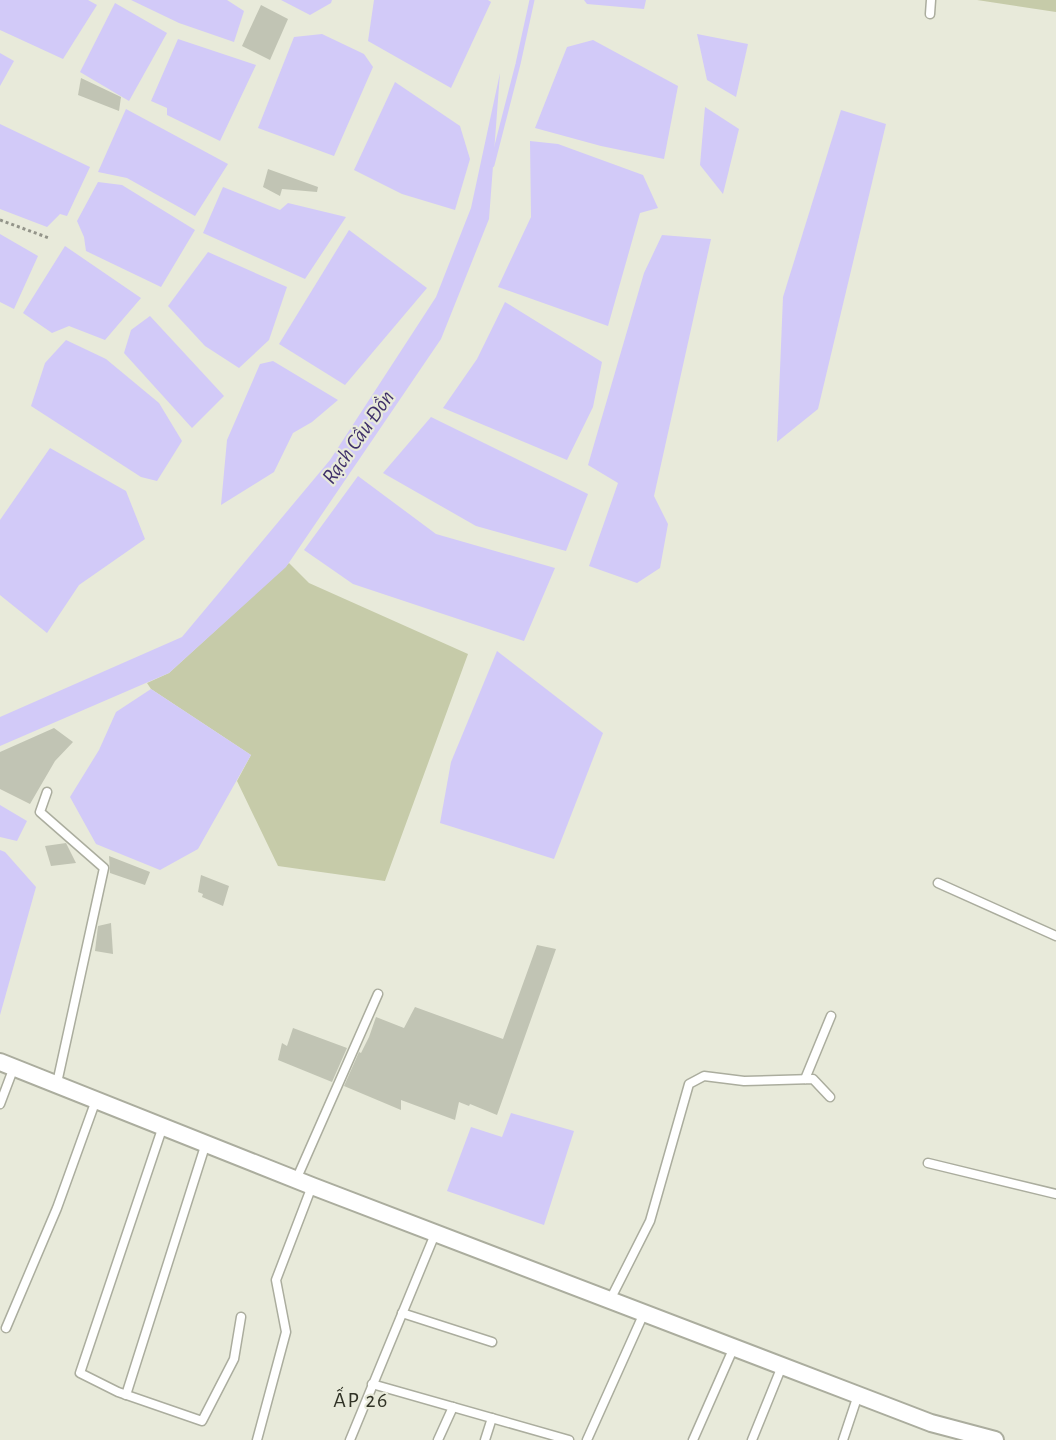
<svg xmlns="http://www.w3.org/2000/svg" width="1056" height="1440" font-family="'Alegreya Sans',sans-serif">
	<rect width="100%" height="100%" fill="#e8eada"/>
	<g fill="#c6cba9">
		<polygon points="977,0 1056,0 1056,12"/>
		<polygon points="289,563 309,583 468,654 385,881 278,866 237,781 251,755 151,689 147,683 169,673"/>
	</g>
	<g fill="#d2caf8">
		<polygon points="0,0 88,0 97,5 63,59 0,30"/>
		<polygon points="131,0 227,0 244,11 234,42 179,23"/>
		<polygon points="281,0 332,0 331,3 310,15"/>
		<polygon points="374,0 488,0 491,2 451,88 368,41"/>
		<polygon points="584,0 646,0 644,9 587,4"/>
		<polygon points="115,3 167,33 129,101 80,72"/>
		<polygon points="322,34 364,54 373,67 334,156 258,128 294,37"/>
		<polygon points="697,34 748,44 736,97 707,80"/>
		<polygon points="178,39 256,65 220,141 167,115 167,108 151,101"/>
		<polygon points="593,40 678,86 664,159 601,146 535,128 567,47"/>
		<polygon points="0,53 14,61 0,86"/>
		<polygon points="500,73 489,219 441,339 286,567 169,673 0,746 0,717 182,637 330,460 436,297 471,208"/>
		<polygon points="395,82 460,126 470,159 455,210 402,194 354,170"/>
		<polygon points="705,107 739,129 723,194 700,165"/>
		<polygon points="126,109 228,164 195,216 127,178 98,172"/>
		<polygon points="841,110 886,124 818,409 777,442 783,297"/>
		<polygon points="0,124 90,167 67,216 60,214 47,227 0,209"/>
		<polygon points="530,141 558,144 643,175 658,208 640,213 608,326 498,287 531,217"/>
		<polygon points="98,182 122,185 195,230 161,287 86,251 84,237 77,221"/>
		<polygon points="223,187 280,210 288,203 346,217 305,279 203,233"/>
		<polygon points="349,230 427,288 345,385 279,344"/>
		<polygon points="0,234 38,256 14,309 0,302"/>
		<polygon points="662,235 711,239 654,496 668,524 660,568 637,583 589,566 618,483 588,465 644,273"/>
		<polygon points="65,246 141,298 105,340 69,326 52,333 23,313"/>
		<polygon points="208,252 287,287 269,340 239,368 205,346 168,306"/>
		<polygon points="505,302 602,362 593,407 567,460 443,408 477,359"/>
		<polygon points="150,316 224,396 192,428 124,353 131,330"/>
		<polygon points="66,340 106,359 159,403 182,441 157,481 141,477 31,406 45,363"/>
		<polygon points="273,361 338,400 312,422 293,433 274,472 221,505 227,440 260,364"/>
		<polygon points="431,417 588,494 566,551 476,526 383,473"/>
		<polygon points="50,448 126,491 145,539 79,585 47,633 0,595 0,520"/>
		<polygon points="358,476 436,534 555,568 524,641 353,584 304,550"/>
		<polygon points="497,651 603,733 554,859 440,823 451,762"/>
		<polygon points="151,689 251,755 198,849 160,870 96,844 70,797 99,750 116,712"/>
		<polygon points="0,805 27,821 17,841 0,837"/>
		<polygon points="0,850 5,852 36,887 0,1015"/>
		<polygon points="511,1113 574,1131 544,1225 447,1191 471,1127 502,1137"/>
	</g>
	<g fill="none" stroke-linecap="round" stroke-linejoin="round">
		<polyline stroke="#d2caf8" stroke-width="5" points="492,165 518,64 532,0"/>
	</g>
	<g fill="#c1c4b4">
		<polygon points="261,5 288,19 270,60 242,46"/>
		<polygon points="81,78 121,97 119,111 78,95"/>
		<polygon points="268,169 318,187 317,192 282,189 280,196 263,187"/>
		<polygon points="54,728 73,742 55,761 30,804 0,789 0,752"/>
		<polygon points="66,843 76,863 51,866 45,846"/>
		<polygon points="109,856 150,872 145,885 110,873"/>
		<polygon points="201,875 229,886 223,906 202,897 203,894 198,892"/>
		<polygon points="111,923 113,954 95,951 98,926"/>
		<polygon points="537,945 556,949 497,1115 470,1104 469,1106 459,1102 455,1120 401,1100 401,1110 344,1086 359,1052 361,1053 369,1037 376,1017 404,1028 415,1007 503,1039"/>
		<polygon points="293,1028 347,1048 332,1082 278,1060 282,1043 287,1046"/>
	</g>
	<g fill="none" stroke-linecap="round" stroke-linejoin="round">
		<defs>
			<g id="lane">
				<polyline points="930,14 931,0"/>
				<polyline points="47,792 40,812 104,868 57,1083"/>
				<polyline points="938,883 1056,936"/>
				<polyline points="805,1079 831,1016"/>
				<polyline points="0,1104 14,1067"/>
				<polyline points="163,1126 80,1373 118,1392 202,1421 234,1359 241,1317"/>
				<polyline points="928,1163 1056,1194"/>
				<polyline points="296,1180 378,994"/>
				<polyline points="610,1300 650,1221 689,1084 704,1076 744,1081 813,1079 830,1097"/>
				<polyline points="402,1313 492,1342"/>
				<polyline points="6,1328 57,1208 96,1100"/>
				<polyline points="372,1384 569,1440"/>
				<polyline points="126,1395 206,1143"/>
				<polyline points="257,1440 286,1332 276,1280 312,1186"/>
				<polyline points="350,1440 435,1234"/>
				<polyline points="438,1440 453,1407"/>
				<polyline points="485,1440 492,1418"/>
				<polyline points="587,1440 644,1313"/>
				<polyline points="693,1440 734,1347"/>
				<polyline points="752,1440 782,1366"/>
				<polyline points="843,1440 858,1395"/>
			</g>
			<polyline id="street" points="0,1062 312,1186 858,1395 931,1423 995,1440"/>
		</defs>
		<use href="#lane" stroke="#abad9e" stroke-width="11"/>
		<use href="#street" stroke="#abad9e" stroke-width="20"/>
		<polyline stroke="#939489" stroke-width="3" stroke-dasharray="3 3" stroke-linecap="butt" points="0,220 49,238"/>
		<use href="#lane" stroke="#fff" stroke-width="8"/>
		<use href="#street" stroke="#fff" stroke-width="16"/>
	</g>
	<g text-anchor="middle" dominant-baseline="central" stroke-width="4.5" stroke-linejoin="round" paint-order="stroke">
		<g font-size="22" font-style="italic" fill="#3f3069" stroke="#e8eada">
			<text transform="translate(358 437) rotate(-55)">Rạch Cầu Đồn</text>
		</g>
		<g font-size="22" letter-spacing="1.5" fill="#313326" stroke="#e8eada">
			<text x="361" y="1400">ẤP 26</text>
		</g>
	</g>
</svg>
